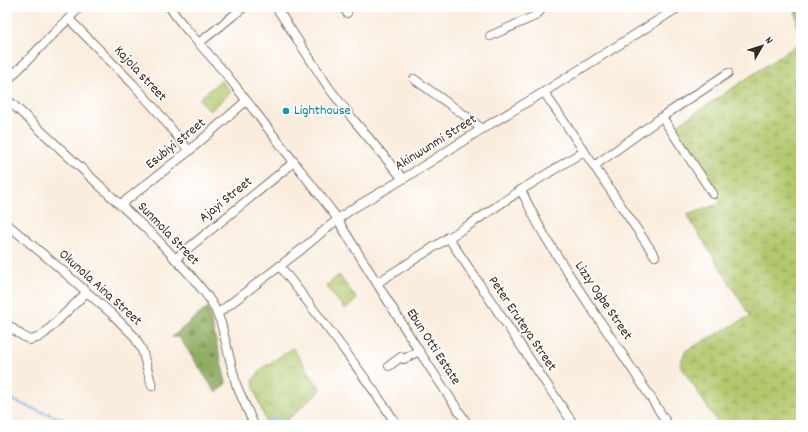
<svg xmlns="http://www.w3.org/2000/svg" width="808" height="432" font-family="Dekko,sans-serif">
	<defs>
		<pattern id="grass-tufts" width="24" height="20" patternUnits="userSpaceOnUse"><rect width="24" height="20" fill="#b3c86d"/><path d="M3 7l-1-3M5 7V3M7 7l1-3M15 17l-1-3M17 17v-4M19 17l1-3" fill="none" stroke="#93a359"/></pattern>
		<pattern id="forest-firs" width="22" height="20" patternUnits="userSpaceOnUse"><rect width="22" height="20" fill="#8eac60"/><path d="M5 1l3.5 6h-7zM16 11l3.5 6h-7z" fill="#758c4f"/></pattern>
		<pattern id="wetland-marsh" width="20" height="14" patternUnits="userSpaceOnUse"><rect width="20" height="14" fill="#b3c86d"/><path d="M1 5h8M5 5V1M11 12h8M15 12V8" fill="none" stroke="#93a359"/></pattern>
	</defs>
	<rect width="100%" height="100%" fill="#fff"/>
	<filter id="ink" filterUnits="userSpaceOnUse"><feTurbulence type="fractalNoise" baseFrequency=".025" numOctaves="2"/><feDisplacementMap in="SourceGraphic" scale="8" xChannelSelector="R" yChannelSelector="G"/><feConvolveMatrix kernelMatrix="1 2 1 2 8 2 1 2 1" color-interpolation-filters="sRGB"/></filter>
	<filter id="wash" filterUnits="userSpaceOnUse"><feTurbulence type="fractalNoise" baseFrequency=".012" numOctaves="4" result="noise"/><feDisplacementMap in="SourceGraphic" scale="16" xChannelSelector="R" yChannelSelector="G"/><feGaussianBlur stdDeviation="0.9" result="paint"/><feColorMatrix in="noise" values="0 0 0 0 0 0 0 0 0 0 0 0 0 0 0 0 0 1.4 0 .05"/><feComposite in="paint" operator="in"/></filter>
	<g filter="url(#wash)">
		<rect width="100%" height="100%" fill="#faedde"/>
		<g fill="url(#grass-tufts)" stroke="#777946">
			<polygon points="221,80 231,92 210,111 199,99"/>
			<polygon points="339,275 357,299 345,309 326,286"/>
			<polygon points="293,348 321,390 281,425 267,425 254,388 253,380 261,369"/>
		</g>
		<polygon fill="url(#forest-firs)" stroke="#646b3f" points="208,307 226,383 216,393 179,337 172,337"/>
		<polygon fill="url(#wetland-marsh)" stroke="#777946" points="795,7 801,7 801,425 719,425 680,365 685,351 750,316 687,215 721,203 673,128 800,43"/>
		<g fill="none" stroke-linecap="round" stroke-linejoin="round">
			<g stroke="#6eb0e2" stroke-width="2">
				<path d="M7 397C31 410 58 417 84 425"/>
				<polyline points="259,425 274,418 292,425"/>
			</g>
		</g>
	</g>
	<g filter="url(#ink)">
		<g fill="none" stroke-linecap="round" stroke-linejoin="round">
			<defs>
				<g id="minor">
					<polyline points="170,7 175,15 188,31 226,74 338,219 342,227 419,351 468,425"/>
					<polyline points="276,7 329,88 352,118 403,179"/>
					<polyline points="344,7 347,13"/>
					<polyline points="69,19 133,84 157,111 189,151"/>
					<polyline points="490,36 535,16 540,11 540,7"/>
					<polyline points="199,43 244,7"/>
					<polyline points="414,79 463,114 482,129"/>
					<polyline points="7,81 80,7"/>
					<polyline points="544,92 655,256"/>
					<polyline points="7,99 156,238 192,277 205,293 212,303 217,313 221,323 236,384 254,425"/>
					<polyline points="662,117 713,194"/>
					<polyline points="594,166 662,117 728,73"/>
					<path d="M521 190C529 206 537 223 546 238 585 302 630 362 668 425"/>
					<polyline points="120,205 189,151 246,101"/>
					<polyline points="7,224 56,265 113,315 134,336 142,350 152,386"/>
					<polyline points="448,237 574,425"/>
					<polyline points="175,259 294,162"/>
					<path d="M280 266C320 318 361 370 397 425"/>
					<polyline points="377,283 472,223 521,190 584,151"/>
					<polyline points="217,314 302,249 338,219 352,209 403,179 482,129 544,92 679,7"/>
					<polyline points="7,324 21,335 30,340 37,338 45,333 87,292"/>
					<polyline points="389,366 401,357 404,359 419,351"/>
				</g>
			</defs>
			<use href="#minor" stroke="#7e6e61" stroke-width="10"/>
			<use href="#minor" stroke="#fff" stroke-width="8"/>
		</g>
	</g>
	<circle fill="#0f9aa8" stroke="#fff" stroke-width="1.5" cx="286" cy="111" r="4"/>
	<g text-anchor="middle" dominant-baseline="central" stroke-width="3.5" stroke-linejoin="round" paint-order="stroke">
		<g font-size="14" fill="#3b2a1e" stroke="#fff">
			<text transform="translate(140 74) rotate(47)">Kajola street</text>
			<text transform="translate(436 143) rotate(-32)">Akinwunmi Street</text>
			<text transform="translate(176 144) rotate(-39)">Esubiyi street</text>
			<text transform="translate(226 200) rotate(-39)">Ajayi Street</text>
			<text transform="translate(168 234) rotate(46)">Sunmola Street</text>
			<text transform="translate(100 288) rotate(42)">Okunola Aina Street</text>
			<text transform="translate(603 301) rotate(56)">Lizzy Ogbe Street</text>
			<text transform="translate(522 324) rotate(56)">Peter Eruteya Street</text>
			<text transform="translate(433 347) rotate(57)">Ebun Otti Estate</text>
		</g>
		<g font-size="14" fill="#0d838f" stroke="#fff" text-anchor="start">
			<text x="294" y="111">Lighthouse</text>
		</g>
	</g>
	<rect width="808" height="432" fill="none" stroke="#fff" stroke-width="24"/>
	<g transform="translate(762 46) rotate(51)" stroke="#ffffff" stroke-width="3" paint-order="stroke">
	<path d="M0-3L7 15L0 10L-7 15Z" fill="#3b2a1e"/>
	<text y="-6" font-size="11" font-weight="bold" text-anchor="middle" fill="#3b2a1e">N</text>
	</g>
</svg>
